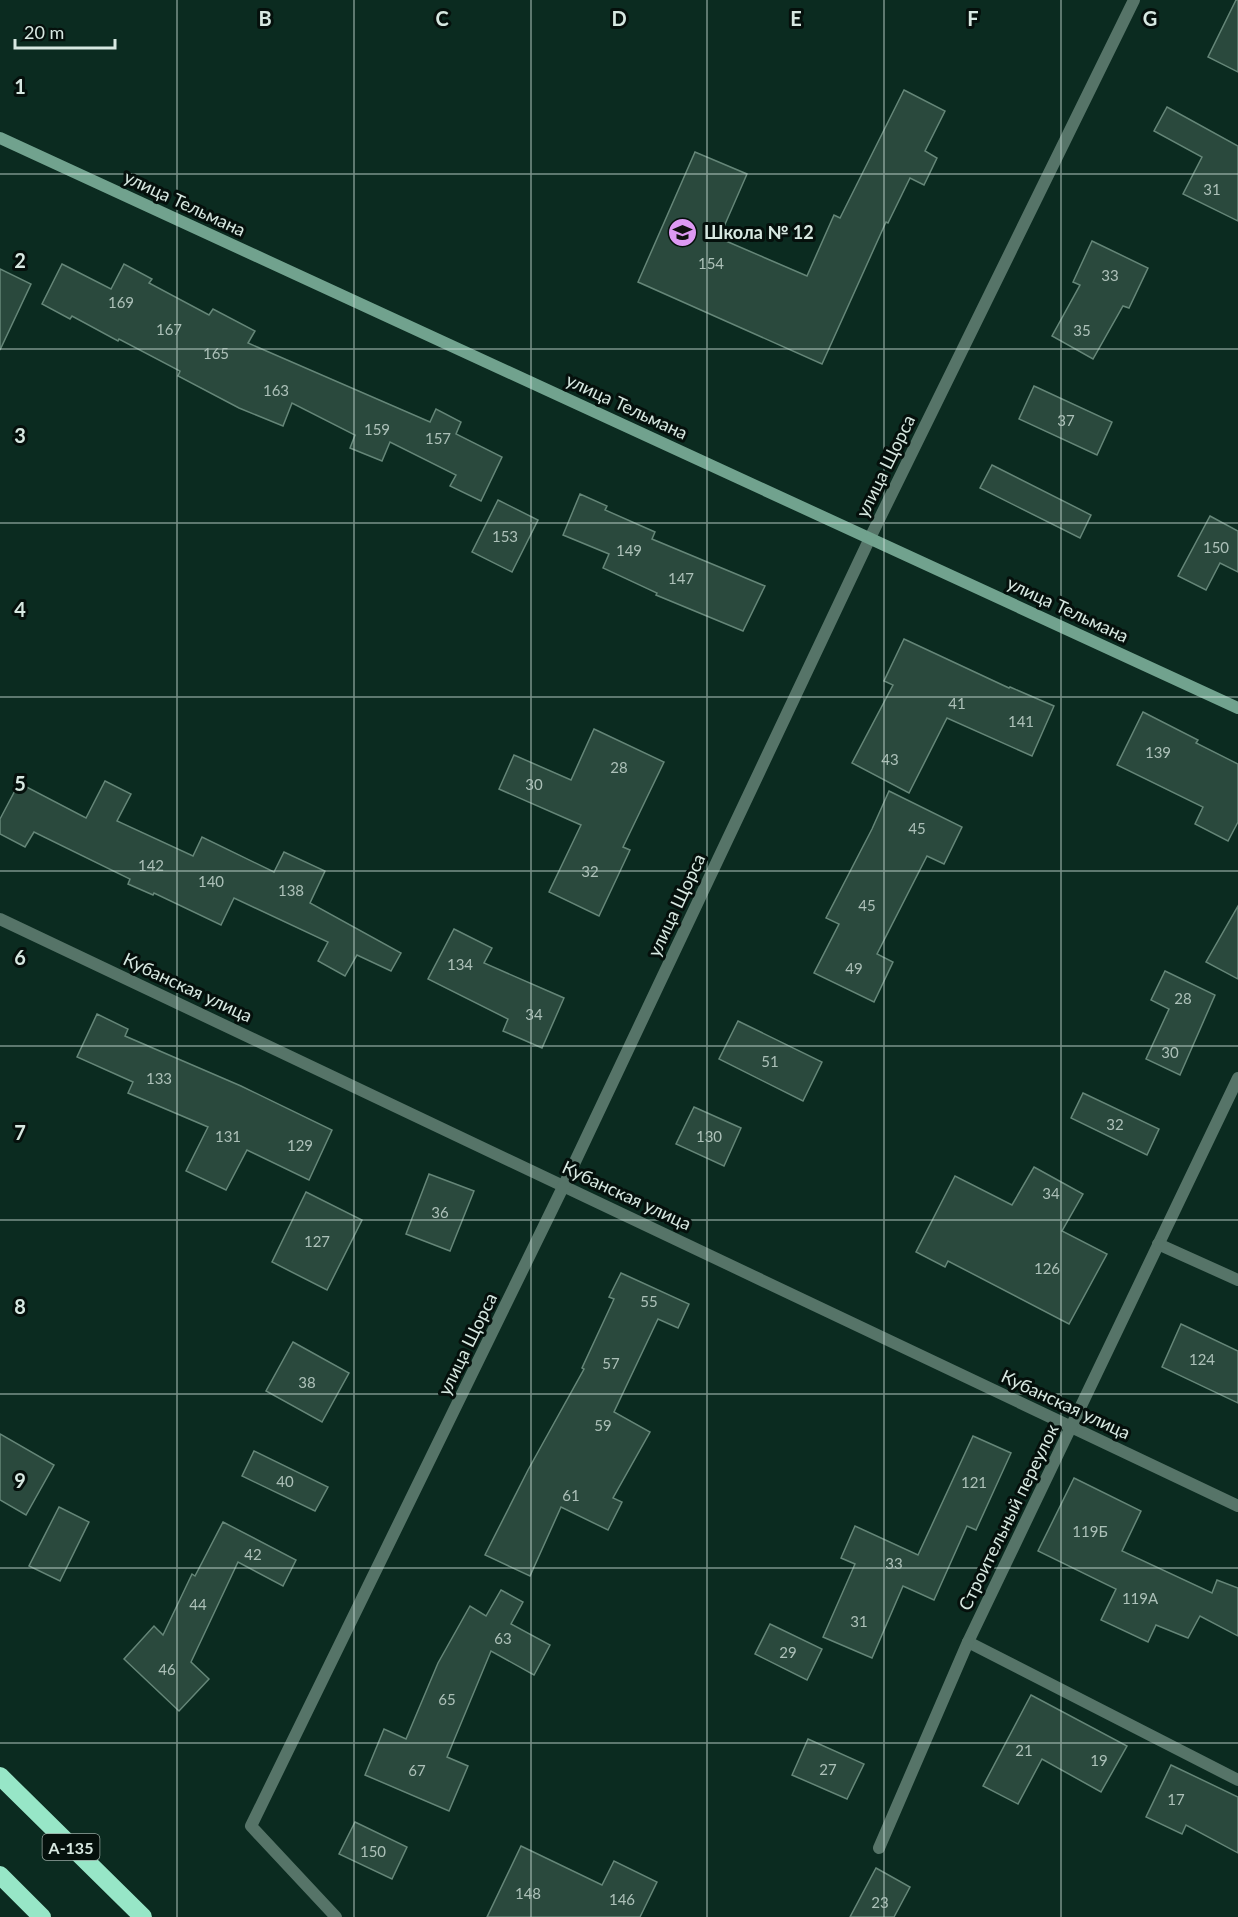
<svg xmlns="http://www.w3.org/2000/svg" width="1238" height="1917" font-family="Lato,sans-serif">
	<rect width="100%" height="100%" fill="#0b2b20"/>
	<g fill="#2a493d" stroke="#658678" stroke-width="1.5">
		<polygon points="1236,0 1238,0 1238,72 1208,57"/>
		<polygon points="904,90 945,111 925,151 937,158 924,185 910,178 888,223 886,222 822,364 638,282 695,152 747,174 719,238 807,276 834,215 840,218"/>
		<polygon points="1167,107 1238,146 1238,221 1183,194 1202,157 1154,131"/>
		<polygon points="1092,241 1148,268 1129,308 1123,306 1093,359 1052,336 1080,285 1073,282"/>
		<polygon points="62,264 111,289 124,264 152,279 149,283 209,315 213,309 255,331 248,343 430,422 436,409 461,422 456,434 502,457 481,501 450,486 456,475 390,442 382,461 350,448 355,435 292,403 283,426 239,408 178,376 180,371 119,339 118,341 72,316 70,319 42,304"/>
		<polygon points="0,269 31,284 0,350"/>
		<polygon points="1034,386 1112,422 1097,455 1019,419"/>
		<polygon points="992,465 1091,515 1080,538 980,488"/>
		<polygon points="580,494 607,506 605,510 655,532 652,539 765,586 743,631 656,595 657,593 603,568 609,554 563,535"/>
		<polygon points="498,500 538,520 512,572 472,552"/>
		<polygon points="1210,516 1238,531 1238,572 1220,563 1206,590 1178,576"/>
		<polygon points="904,639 1009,688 1010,687 1054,706 1032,756 947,718 909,793 852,763 893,685 884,681"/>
		<polygon points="1143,712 1198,740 1196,743 1238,764 1238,822 1228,841 1195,824 1203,807 1117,765"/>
		<polygon points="594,729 664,762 623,847 630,850 599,916 549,892 581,825 499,789 514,755 571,780"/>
		<polygon points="105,781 131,794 117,821 193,856 202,837 274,872 284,852 325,871 310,903 401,953 391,971 357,955 345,976 318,961 328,942 234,898 221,925 154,893 153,895 128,884 130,879 34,832 25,847 0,834 0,819 19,783 86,818"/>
		<polygon points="889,791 962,827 944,864 927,856 877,954 893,962 874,1002 814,973 839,924 826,918 872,829"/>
		<polygon points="1238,906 1238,979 1206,962"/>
		<polygon points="454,929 492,948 484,963 564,998 542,1048 503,1031 508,1019 428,979"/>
		<polygon points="1165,971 1215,995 1180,1075 1146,1059 1169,1009 1151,1000"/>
		<polygon points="97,1014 128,1029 125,1036 241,1086 332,1130 309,1180 247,1150 226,1190 186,1171 208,1127 128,1093 133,1082 77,1057"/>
		<polygon points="738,1021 822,1062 803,1101 719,1059"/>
		<polygon points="1083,1093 1159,1129 1147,1155 1071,1118"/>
		<polygon points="694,1107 741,1128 724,1166 676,1144"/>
		<polygon points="1034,1167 1083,1194 1062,1231 1107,1254 1069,1324 948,1261 945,1267 916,1252 955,1176 1012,1205"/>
		<polygon points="429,1174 474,1191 450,1251 406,1234"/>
		<polygon points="306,1192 362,1220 327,1290 272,1262"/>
		<polygon points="621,1273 689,1304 678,1328 658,1319 614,1412 650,1432 613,1498 622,1502 608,1530 561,1507 530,1576 485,1555 528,1470 584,1369 582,1368 614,1299 609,1297"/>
		<polygon points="1181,1324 1238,1351 1238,1403 1162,1367"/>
		<polygon points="293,1342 349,1373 322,1422 266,1391"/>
		<polygon points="0,1434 54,1465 26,1515 0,1500"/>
		<polygon points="973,1436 1011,1453 976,1530 967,1526 934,1600 903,1586 872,1658 823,1637 855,1564 841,1558 855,1526 918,1555"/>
		<polygon points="254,1451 328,1487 315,1511 242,1476"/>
		<polygon points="1074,1478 1141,1511 1122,1551 1212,1593 1217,1580 1238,1588 1238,1636 1200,1616 1188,1638 1156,1625 1148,1642 1101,1620 1116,1589 1038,1551"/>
		<polygon points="59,1507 89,1522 60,1581 29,1566"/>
		<polygon points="223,1522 296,1560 283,1586 238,1562 191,1662 209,1679 179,1711 124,1659 154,1626 163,1635 192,1574 195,1576"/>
		<polygon points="501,1590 523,1602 511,1624 550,1645 534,1675 491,1651 447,1757 468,1766 449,1811 365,1775 384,1729 406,1739 438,1663 470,1606 486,1616"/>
		<polygon points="770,1624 822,1649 807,1680 755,1654"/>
		<polygon points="1031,1695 1127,1746 1101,1792 1042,1759 1018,1804 983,1786"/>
		<polygon points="808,1739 864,1764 847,1799 792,1775"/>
		<polygon points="1171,1765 1238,1797 1238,1853 1186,1825 1182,1834 1146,1817"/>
		<polygon points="355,1822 407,1847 392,1879 339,1854"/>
		<polygon points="521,1846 602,1885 614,1861 657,1882 640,1917 487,1917"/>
		<polygon points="876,1868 910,1887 894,1917 850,1917"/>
	</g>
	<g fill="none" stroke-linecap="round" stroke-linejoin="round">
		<g stroke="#567468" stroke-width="12">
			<polyline points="0,919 1238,1506"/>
			<polyline points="1238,1078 968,1642 1238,1780"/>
			<polyline points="1158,1244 1238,1280"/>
			<polyline points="879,1848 968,1642"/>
			<polyline points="336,1917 251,1826 564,1185 870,538 1134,0"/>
		</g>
		<polyline stroke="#71a28e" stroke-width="12" points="0,138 1238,708"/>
		<g stroke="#97e6c7" stroke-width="18">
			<polyline points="0,1776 143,1917"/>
			<polyline points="0,1875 42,1917"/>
		</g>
	</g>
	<path fill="none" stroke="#d7e8e1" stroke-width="1.5" stroke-opacity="0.55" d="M177 0V1917M354 0V1917M531 0V1917M707 0V1917M884 0V1917M1061 0V1917M0 174H1238M0 349H1238M0 523H1238M0 697H1238M0 871H1238M0 1046H1238M0 1220H1238M0 1394H1238M0 1568H1238M0 1743H1238"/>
	<defs>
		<symbol id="school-disc" viewBox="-11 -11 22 22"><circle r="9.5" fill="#dd99f3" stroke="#05100c"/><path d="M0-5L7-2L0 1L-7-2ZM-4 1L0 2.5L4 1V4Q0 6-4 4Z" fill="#111"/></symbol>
	</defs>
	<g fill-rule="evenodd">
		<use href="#school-disc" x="666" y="216" width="33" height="33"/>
	</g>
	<g text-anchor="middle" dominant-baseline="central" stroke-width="6" stroke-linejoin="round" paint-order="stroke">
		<g font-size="15" fill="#acc0b8">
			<text x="1212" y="189">31</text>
			<text x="711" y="263">154</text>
			<text x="1110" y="275">33</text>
			<text x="121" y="302">169</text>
			<text x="169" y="329">167</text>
			<text x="1082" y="330">35</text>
			<text x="216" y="353">165</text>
			<text x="276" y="390">163</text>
			<text x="1066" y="420">37</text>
			<text x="377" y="429">159</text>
			<text x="438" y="438">157</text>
			<text x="505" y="536">153</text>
			<text x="1216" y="547">150</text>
			<text x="629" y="550">149</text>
			<text x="681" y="578">147</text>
			<text x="957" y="703">41</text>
			<text x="1021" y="721">141</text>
			<text x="1158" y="752">139</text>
			<text x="890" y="759">43</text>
			<text x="619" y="767">28</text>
			<text x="534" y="784">30</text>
			<text x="917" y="828">45</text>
			<text x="151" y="865">142</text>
			<text x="590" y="871">32</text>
			<text x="211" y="881">140</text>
			<text x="291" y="890">138</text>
			<text x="867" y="905">45</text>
			<text x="460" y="964">134</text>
			<text x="854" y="968">49</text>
			<text x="1183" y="998">28</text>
			<text x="534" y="1014">34</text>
			<text x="1170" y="1052">30</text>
			<text x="770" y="1061">51</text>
			<text x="159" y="1078">133</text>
			<text x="1115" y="1124">32</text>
			<text x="228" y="1136">131</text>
			<text x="709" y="1136">130</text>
			<text x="300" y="1145">129</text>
			<text x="1051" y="1193">34</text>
			<text x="440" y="1212">36</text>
			<text x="317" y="1241">127</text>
			<text x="1047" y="1268">126</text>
			<text x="649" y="1301">55</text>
			<text x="1202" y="1359">124</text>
			<text x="611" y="1363">57</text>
			<text x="307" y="1382">38</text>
			<text x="603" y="1425">59</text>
			<text x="285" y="1481">40</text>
			<text x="974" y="1482">121</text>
			<text x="571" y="1495">61</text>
			<text x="1090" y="1531">119Б</text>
			<text x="253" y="1554">42</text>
			<text x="894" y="1563">33</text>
			<text x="1140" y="1598">119А</text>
			<text x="198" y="1604">44</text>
			<text x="859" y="1621">31</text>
			<text x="503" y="1638">63</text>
			<text x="788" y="1652">29</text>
			<text x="167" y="1669">46</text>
			<text x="447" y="1699">65</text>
			<text x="1024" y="1750">21</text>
			<text x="1099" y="1760">19</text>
			<text x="828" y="1769">27</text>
			<text x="417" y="1770">67</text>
			<text x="1176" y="1799">17</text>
			<text x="373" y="1851">150</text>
			<text x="528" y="1893">148</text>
			<text x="622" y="1899">146</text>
			<text x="880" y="1902">23</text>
		</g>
		<rect fill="#05100c" stroke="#98a7a1" stroke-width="1.5" x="42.5" y="1834" width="57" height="26" rx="4.5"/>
		<g font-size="16" font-weight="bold" fill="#d7e8e1">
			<text x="71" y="1847">А-135</text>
		</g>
		<g font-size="18" fill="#d7e8e1" stroke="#05100c">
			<text transform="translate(185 203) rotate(25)">улица Тельмана</text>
			<text transform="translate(627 406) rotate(25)">улица Тельмана</text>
			<text transform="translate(885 466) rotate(-64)">улица Щорса</text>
			<text transform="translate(1068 609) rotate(25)">улица Тельмана</text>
			<text transform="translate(676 905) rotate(-65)">улица Щорса</text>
			<text transform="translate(188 987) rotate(25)">Кубанская улица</text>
			<text transform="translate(627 1195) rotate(25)">Кубанская улица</text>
			<text transform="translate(467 1344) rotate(-64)">улица Щорса</text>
			<text transform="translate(1066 1404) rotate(25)">Кубанская улица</text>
			<text transform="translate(1008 1517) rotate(-64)">Строительный переулок</text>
		</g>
		<g font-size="18" font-weight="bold" fill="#d7e8e1" stroke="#05100c" text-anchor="start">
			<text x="704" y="232">Школа № 12</text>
		</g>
	</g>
	<g font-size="20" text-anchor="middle" font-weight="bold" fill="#d7e8e1" stroke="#05100c" stroke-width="6" stroke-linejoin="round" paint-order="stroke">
		<text x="265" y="26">B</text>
		<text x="442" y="26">C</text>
		<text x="619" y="26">D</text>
		<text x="796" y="26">E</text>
		<text x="973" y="26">F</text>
		<text x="1150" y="26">G</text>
		<text x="20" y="94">1</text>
		<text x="20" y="268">2</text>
		<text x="20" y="443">3</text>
		<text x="20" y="617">4</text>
		<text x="20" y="791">5</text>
		<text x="20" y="965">6</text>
		<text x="20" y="1140">7</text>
		<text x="20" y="1314">8</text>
		<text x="20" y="1488">9</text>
	</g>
	<path d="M15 39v9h100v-9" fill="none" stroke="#d7e8e1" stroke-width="3"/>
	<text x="24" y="39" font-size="18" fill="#d7e8e1" stroke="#05100c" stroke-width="4.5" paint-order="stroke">20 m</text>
</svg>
